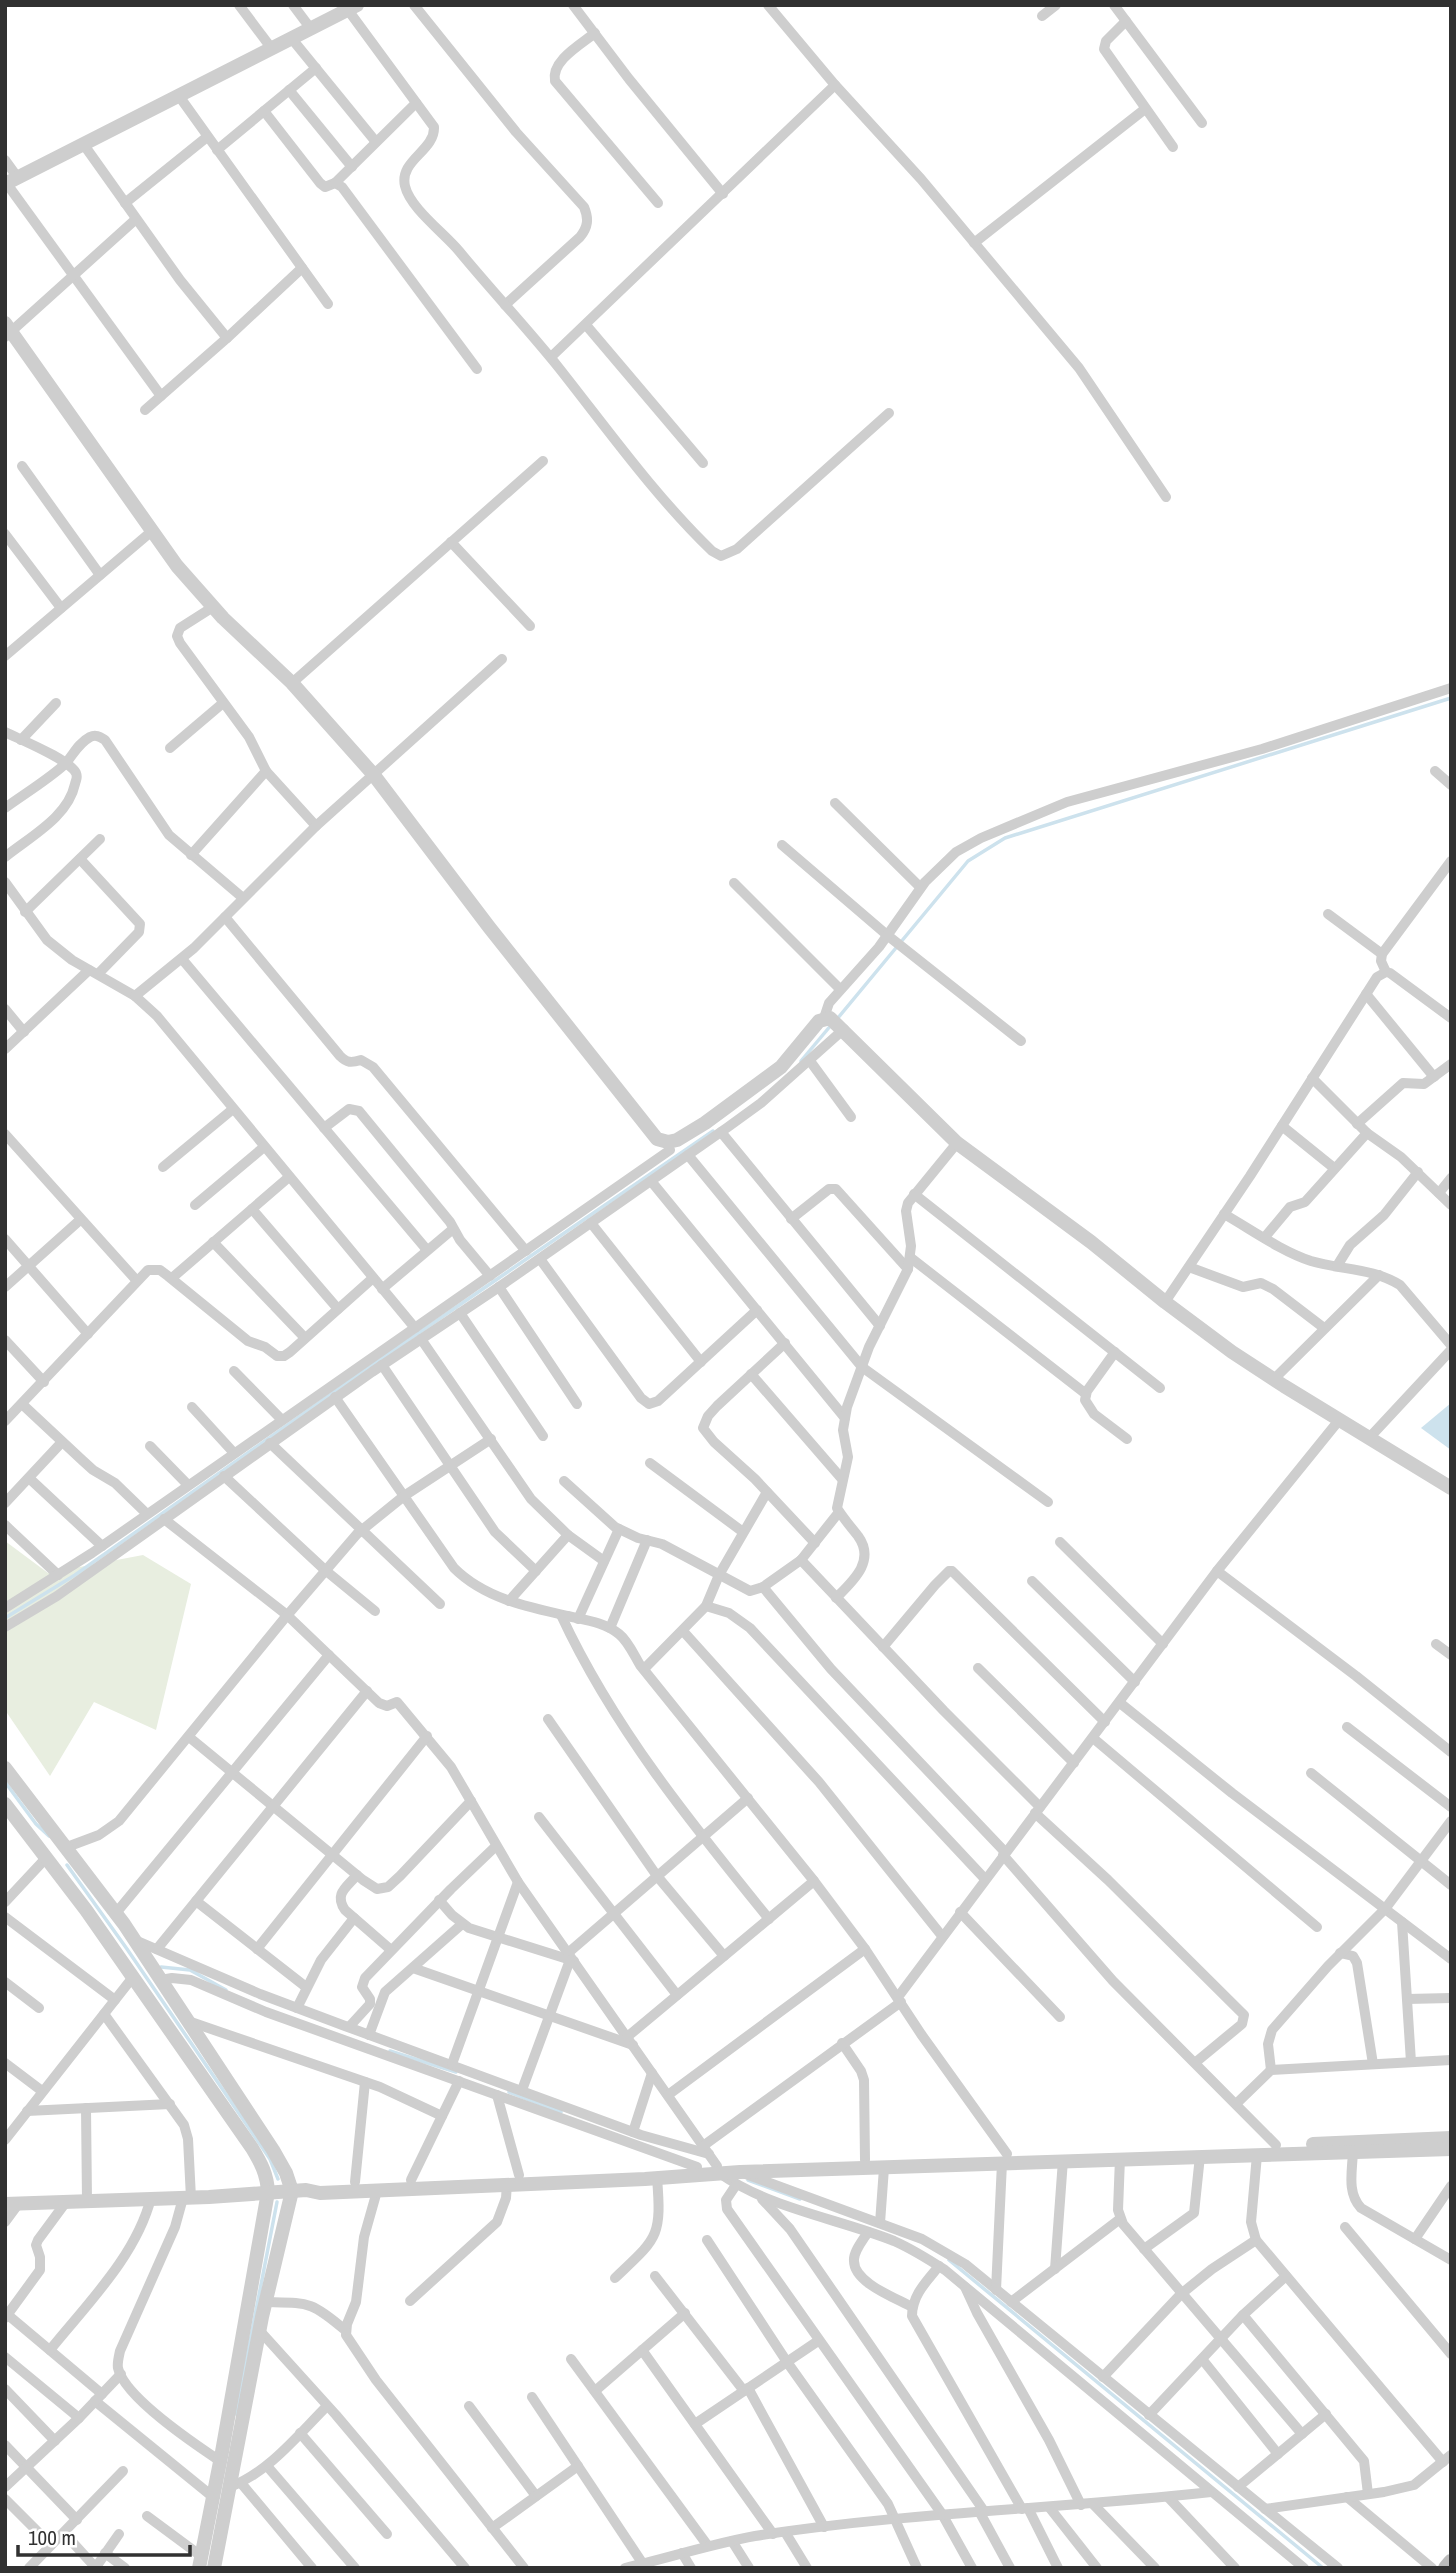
<svg xmlns="http://www.w3.org/2000/svg" width="1456" height="2573" font-family="'Archivo Narrow',sans-serif">
	<rect width="100%" height="100%" fill="#fff"/>
	<polygon fill="#e8eee0" points="5,1541 48,1573 143,1555 191,1584 156,1730 94,1702 50,1776 5,1710"/>
	<polygon fill="#cde2ed" points="1451,1403 1451,1450 1421,1428"/>
	<g fill="none" stroke-linecap="round" stroke-linejoin="round">
		<g stroke="#cde2ed" stroke-width="3.5">
			<polyline points="837,1019 968,861 1005,838 1451,698"/>
			<polyline points="801,1061 832,1024"/>
			<polyline points="5,1618 75,1575 385,1356 713,1131"/>
			<polyline points="5,1782 36,1824 49,1836"/>
			<polyline points="67,1865 127,1949 270,2159 278,2179"/>
			<polyline points="161,1967 190,1970 226,1990"/>
			<polyline points="390,2051 456,2072"/>
			<polyline points="509,2092 561,2112"/>
			<polyline points="748,2180 800,2199"/>
			<polyline points="949,2260 1323,2568"/>
			<polyline points="236,2414 277,2202"/>
		</g>
		<g stroke="#cecece" stroke-width="10">
			<polyline points="239,5 272,49"/>
			<polyline points="293,5 311,29"/>
			<path d="M414 5 516 132 584 207C589 219 588 227 580 237L505 305"/>
			<polyline points="573,5 629,79 723,194"/>
			<polyline points="768,5 835,85 921,179 1079,368 1166,497"/>
			<polyline points="1114,5 1202,123"/>
			<path d="M348 10 434 127C435 151 399 160 405 186 410 208 444 233 459 251 491 290 527 328 559 368 608 430 655 496 712 551L721 556 737 549 889 413"/>
			<polyline points="1042,16 1056,5"/>
			<polyline points="1126,21 1106,41 1104,49 1173,147"/>
			<path d="M595 33C580 45 551 61 555 81L658 203"/>
			<polyline points="292,39 376,142"/>
			<polyline points="289,90 352,167"/>
			<polyline points="179,96 328,304"/>
			<polyline points="264,111 320,183 325,187 335,183 342,187 477,369"/>
			<polyline points="84,145 180,280 227,338"/>
			<polyline points="217,150 316,68"/>
			<polyline points="5,160 18,178"/>
			<polyline points="335,183 416,103"/>
			<polyline points="7,184 161,396"/>
			<polyline points="125,203 207,137"/>
			<polyline points="974,243 1145,109"/>
			<polyline points="586,325 703,463"/>
			<polyline points="5,337 136,219"/>
			<polyline points="551,357 835,85"/>
			<polyline points="145,410 227,338 302,268"/>
			<polyline points="22,466 100,575"/>
			<polyline points="5,534 61,608"/>
			<polyline points="451,542 530,626"/>
			<polyline points="213,607 180,628 177,636 180,643 249,737 266,771 316,826"/>
			<polyline points="5,656 152,531"/>
			<polyline points="292,683 543,461"/>
			<path d="M5 732C21 740 69 759 76 773 78 778 76 779 75 784 68 817 31 836 5 857"/>
			<polyline points="21,740 56,703"/>
			<polyline points="170,748 223,703"/>
			<polyline points="1435,771 1451,785"/>
			<polyline points="835,803 920,887"/>
			<path d="M5 808C24 794 46 781 64 765 73 756 77 744 90 737 96 734 100 737 105 740L169 835 243 898"/>
			<polyline points="782,845 887,935 1021,1041"/>
			<polyline points="191,855 266,771"/>
			<polyline points="80,859 140,924 139,932 98,974"/>
			<polyline points="5,882 47,940 72,960 135,996 157,1016 415,1328"/>
			<polyline points="734,883 840,989"/>
			<polyline points="25,912 100,839"/>
			<polyline points="1328,914 1382,954"/>
			<path d="M225 917 340 1056C347 1063 351 1063 361 1060L373 1067 526 1251"/>
			<polyline points="182,959 427,1250"/>
			<polyline points="1386,972 1381,961 1382,954 1451,861"/>
			<polyline points="1366,994 1434,1077"/>
			<polyline points="135,996 194,948 316,826 502,659"/>
			<polyline points="5,1009 24,1032"/>
			<polyline points="824,1018 829,1003 879,947 925,882 956,852 981,838 1067,802 1262,749 1451,688"/>
			<polyline points="5,1049 89,970"/>
			<polyline points="810,1061 851,1117"/>
			<polyline points="1312,1078 1367,1133 1401,1157 1451,1205"/>
			<polyline points="1357,1124 1403,1083 1424,1084 1451,1064"/>
			<polyline points="1282,1126 1334,1168"/>
			<polyline points="324,1128 349,1109 359,1111 450,1222 460,1240 490,1276"/>
			<polyline points="721,1132 880,1326"/>
			<polyline points="5,1134 137,1281"/>
			<polyline points="688,1155 862,1367 1048,1502"/>
			<polyline points="163,1167 233,1109"/>
			<polyline points="651,1181 845,1418"/>
			<polyline points="1439,1193 1451,1178"/>
			<polyline points="914,1194 1160,1388"/>
			<polyline points="195,1205 264,1147"/>
			<polyline points="252,1209 338,1309"/>
			<path d="M1224 1214C1252 1230 1281 1251 1311 1261 1341 1270 1373 1268 1400 1285L1451 1345"/>
			<polyline points="791,1219 829,1189 836,1189 908,1269"/>
			<polyline points="591,1223 701,1362"/>
			<polyline points="1265,1237 1290,1207 1305,1202 1367,1133"/>
			<polyline points="5,1239 88,1334"/>
			<polyline points="213,1242 305,1338"/>
			<polyline points="911,1258 1086,1394"/>
			<polyline points="540,1259 641,1398 649,1404 658,1401 757,1310"/>
			<polyline points="1337,1266 1350,1245 1384,1215 1418,1172"/>
			<polyline points="1189,1267 1243,1287 1261,1283 1273,1289 1324,1328"/>
			<polyline points="172,1278 289,1177"/>
			<polyline points="5,1287 80,1220"/>
			<polyline points="499,1287 577,1404"/>
			<polyline points="382,1289 453,1229"/>
			<polyline points="1165,1302 1250,1176 1377,977 1386,972 1390,973 1451,1018"/>
			<polyline points="460,1313 543,1436"/>
			<polyline points="421,1339 531,1499 568,1535 604,1561"/>
			<polyline points="5,1340 44,1382"/>
			<polyline points="785,1343 717,1406 708,1416 703,1428 714,1442 755,1479 815,1543"/>
			<polyline points="1115,1352 1087,1391 1085,1400 1094,1414 1127,1439"/>
			<polyline points="382,1365 495,1532 536,1571"/>
			<polyline points="234,1371 281,1419"/>
			<polyline points="751,1374 842,1479"/>
			<polyline points="1274,1379 1379,1275"/>
			<path d="M335 1397 454 1568C484 1598 527 1607 568 1616 585 1620 604 1622 619 1634 628 1641 634 1655 640 1665L814 1881 865 1949 921 2034 1007 2154"/>
			<polyline points="22,1404 82,1460 93,1470 115,1483 147,1514"/>
			<polyline points="192,1407 234,1453"/>
			<polyline points="5,1421 148,1270 160,1270 168,1276 248,1341 265,1347 277,1356 284,1356 290,1352 373,1278"/>
			<polyline points="1370,1437 1451,1350"/>
			<polyline points="270,1443 440,1604"/>
			<polyline points="150,1446 188,1485"/>
			<polyline points="650,1463 743,1532"/>
			<polyline points="224,1476 325,1570 375,1611"/>
			<polyline points="29,1478 102,1546"/>
			<polyline points="564,1481 615,1527 638,1538 662,1544 750,1591 763,1587 801,1560 839,1512"/>
			<polyline points="5,1503 62,1442"/>
			<polyline points="164,1519 287,1615 379,1703 387,1706 397,1702 451,1767 518,1882 717,2166"/>
			<polyline points="5,1525 58,1575"/>
			<polyline points="1060,1542 1163,1644"/>
			<polyline points="801,1560 944,1711 1040,1807"/>
			<polyline points="1217,1571 1356,1676 1451,1752"/>
			<polyline points="1032,1581 1135,1682"/>
			<polyline points="763,1587 831,1669 1005,1852"/>
			<path d="M836 1598C853 1581 876 1561 858 1536 851 1527 843 1518 837 1508L848 1457 843 1430 847 1407 869 1347 908 1269 911 1246 906 1211 908 1203 957 1143"/>
			<polyline points="509,1601 568,1535"/>
			<polyline points="706,1606 729,1613 750,1628 985,1879"/>
			<polyline points="5,1608 92,1553 670,1150"/>
			<path d="M561 1615C613 1727 691 1823 769 1919"/>
			<polyline points="578,1619 619,1529"/>
			<polyline points="5,1627 57,1596 372,1372 499,1287 728,1127 761,1103 844,1029"/>
			<polyline points="610,1628 647,1540"/>
			<polyline points="683,1631 819,1782 942,1936"/>
			<polyline points="1436,1644 1451,1655"/>
			<polyline points="883,1647 935,1585 949,1571 952,1571 1105,1722"/>
			<polyline points="978,1668 1074,1763"/>
			<polyline points="644,1669 706,1606 719,1575 767,1492"/>
			<polyline points="1120,1703 1232,1793 1451,1959"/>
			<polyline points="548,1719 657,1876 724,1956"/>
			<polyline points="1347,1727 1451,1807"/>
			<polyline points="189,1737 363,1880 377,1889 388,1887 400,1876 471,1801"/>
			<polyline points="1093,1738 1317,1927"/>
			<polyline points="1311,1773 1451,1885"/>
			<polyline points="1035,1813 1108,1880 1244,2015 1242,2024 1196,2062"/>
			<polyline points="539,1817 677,1995"/>
			<polyline points="67,1847 99,1835 119,1821 284,1619 357,1534 404,1496 491,1439"/>
			<polyline points="1003,1855 1113,1981 1276,2145"/>
			<path d="M357 1875C346 1888 334 1894 345 1910L391 1950"/>
			<polyline points="439,1900 452,1915 469,1928 574,1961"/>
			<polyline points="196,1901 306,1987"/>
			<polyline points="5,1902 47,1857"/>
			<polyline points="960,1912 1060,2017"/>
			<polyline points="116,1913 329,1655"/>
			<polyline points="5,1917 115,2000"/>
			<polyline points="1402,1922 1411,2062"/>
			<polyline points="135,1940 260,1994 345,2026 641,2135 709,2154"/>
			<polyline points="157,1949 367,1691"/>
			<polyline points="257,1949 427,1736"/>
			<polyline points="568,1953 748,1798"/>
			<polyline points="1340,1953 1353,1956 1357,1963 1373,2064"/>
			<polyline points="413,1968 633,2045"/>
			<polyline points="161,1980 172,1978 191,1980 266,2012 697,2167"/>
			<polyline points="5,1982 39,2008"/>
			<polyline points="898,1997 1217,1571 1340,1419"/>
			<polyline points="1407,1999 1451,1998"/>
			<polyline points="297,2008 321,1960 354,1918"/>
			<polyline points="104,2014 184,2125 188,2139 191,2198"/>
			<polyline points="188,2021 380,2087 442,2116"/>
			<polyline points="349,2027 370,2004 370,1999 362,1987 365,1978 451,1889 496,1846"/>
			<polyline points="369,2035 385,1992 462,1924"/>
			<polyline points="627,2037 814,1881"/>
			<polyline points="842,2043 861,2071 864,2080 865,2160"/>
			<polyline points="5,2063 42,2091"/>
			<polyline points="452,2064 518,1882"/>
			<polyline points="1271,2070 1268,2044 1272,2030 1328,1966 1385,1909 1451,1821"/>
			<polyline points="522,2090 570,1960"/>
			<polyline points="497,2095 519,2175"/>
			<polyline points="668,2095 865,1949"/>
			<polyline points="1236,2104 1271,2070 1451,2060"/>
			<polyline points="86,2108 87,2201"/>
			<polyline points="27,2111 170,2104"/>
			<polyline points="633,2132 652,2073"/>
			<polyline points="5,2140 133,1977"/>
			<polyline points="703,2146 901,2002"/>
			<path d="M1353 2152C1352 2172 1347 2193 1361 2208L1451 2260"/>
			<polyline points="1257,2155 1251,2222 1256,2240 1443,2462"/>
			<polyline points="1120,2158 1118,2210 1123,2224 1302,2434"/>
			<path d="M719 2173C771 2209 836 2218 894 2241 912 2249 928 2259 945 2270L1304 2568"/>
			<polyline points="743,2173 922,2239 965,2264 1338,2568"/>
			<polyline points="411,2180 459,2081"/>
			<polyline points="355,2182 365,2082"/>
			<polyline points="736,2185 726,2200 727,2209 942,2514 972,2568"/>
			<polyline points="377,2191 364,2237 356,2302 347,2324 346,2335 376,2380 524,2568"/>
			<path d="M183 2198 175 2227 120 2351C119 2356 117 2363 118 2368 124 2397 196 2445 220 2461"/>
			<polyline points="762,2199 790,2229 984,2511"/>
			<polyline points="5,2222 19,2203"/>
			<polyline points="880,2223 884,2168"/>
			<polyline points="1345,2227 1451,2354"/>
			<path d="M868 2232C863 2240 853 2252 854 2261 854 2283 896 2298 912 2307"/>
			<polyline points="1415,2239 1451,2186"/>
			<polyline points="707,2240 787,2362 888,2504 917,2568"/>
			<polyline points="1144,2249 1194,2213 1200,2156"/>
			<path d="M939 2266C927 2281 912 2295 912 2316L1022 2509"/>
			<polyline points="1055,2269 1063,2160"/>
			<polyline points="655,2276 744,2391"/>
			<path d="M615 2278C657 2238 662 2238 657 2178"/>
			<polyline points="965,2287 977,2313 1049,2440 1081,2505"/>
			<polyline points="996,2290 1002,2163"/>
			<polyline points="410,2301 497,2222 506,2198 507,2184"/>
			<path d="M266 2302C309 2303 311 2301 345 2330"/>
			<polyline points="1011,2302 1120,2219"/>
			<polyline points="8,2315 102,2394"/>
			<polyline points="1243,2315 1364,2461 1368,2494"/>
			<polyline points="5,2318 40,2270 40,2257 36,2245 38,2240 66,2202"/>
			<polyline points="260,2331 336,2415 465,2568"/>
			<path d="M50 2350C87 2304 136 2256 151 2198"/>
			<polyline points="642,2350 773,2534"/>
			<polyline points="5,2357 79,2418"/>
			<polyline points="571,2359 708,2546"/>
			<polyline points="1202,2359 1278,2454"/>
			<polyline points="1103,2377 1181,2294 1212,2269 1256,2240"/>
			<polyline points="748,2388 824,2527"/>
			<polyline points="5,2389 55,2441"/>
			<polyline points="595,2391 685,2313"/>
			<polyline points="532,2397 643,2564"/>
			<polyline points="95,2401 213,2497"/>
			<polyline points="469,2406 536,2496"/>
			<polyline points="1149,2415 1243,2315 1286,2276"/>
			<polyline points="695,2424 818,2341"/>
			<polyline points="300,2433 387,2534"/>
			<polyline points="5,2445 77,2520"/>
			<polyline points="267,2466 355,2568"/>
			<polyline points="241,2483 312,2568"/>
			<polyline points="5,2487 79,2418 121,2374"/>
			<path d="M230 2487C269 2472 298 2435 327 2406"/>
			<polyline points="1238,2487 1326,2414"/>
			<polyline points="1168,2497 1235,2568"/>
			<polyline points="1347,2497 1432,2568"/>
			<polyline points="5,2499 51,2545"/>
			<polyline points="1093,2504 1155,2568"/>
			<polyline points="1049,2507 1097,2568"/>
			<polyline points="1028,2508 1058,2568"/>
			<polyline points="1265,2509 1384,2492 1414,2485 1451,2455"/>
			<polyline points="979,2511 1010,2568"/>
			<polyline points="147,2516 201,2556"/>
			<polyline points="492,2528 578,2466"/>
			<polyline points="785,2532 807,2568"/>
			<polyline points="64,2533 96,2568"/>
			<polyline points="732,2541 749,2568"/>
			<polyline points="105,2553 125,2568"/>
			<polyline points="682,2553 691,2568"/>
			<polyline points="96,2567 119,2534"/>
			<polyline points="29,2568 123,2471"/>
			<path d="M625 2568C668 2558 711 2544 755 2536 906 2512 1059 2509 1211 2492"/>
		</g>
		<g stroke="#cecece" stroke-width="14">
			<polyline points="5,184 357,5"/>
			<polyline points="5,323 177,566 223,618 292,683 373,774 489,927 657,1139 668,1142 677,1140 705,1123 781,1067 819,1021 830,1018 957,1143 1091,1242 1165,1302 1232,1352 1284,1386 1451,1488"/>
			<polyline points="5,1768 124,1924 273,2150 286,2173 292,2191 262,2317 214,2568"/>
			<path d="M5 1804 86 1910 252 2148C261 2163 267 2174 268 2192L222 2452 199 2568"/>
			<polyline points="1313,2144 1451,2138"/>
			<polyline points="5,2204 209,2197 306,2190 320,2193 645,2179 740,2172 1451,2149"/>
		</g>
		<polyline stroke="#bbb" stroke-width="16" points="1446,2568 1451,2562"/>
	</g>
	<rect width="1456" height="2573" fill="none" stroke="#313131" stroke-width="14"/>
	<path d="M18 2545v10h172v-10" fill="none" stroke="#313131" stroke-width="3.5"/>
	<text x="28" y="2545" font-size="21" fill="#313131" stroke="#ffffff" stroke-width="5" paint-order="stroke">100 m</text>
</svg>
